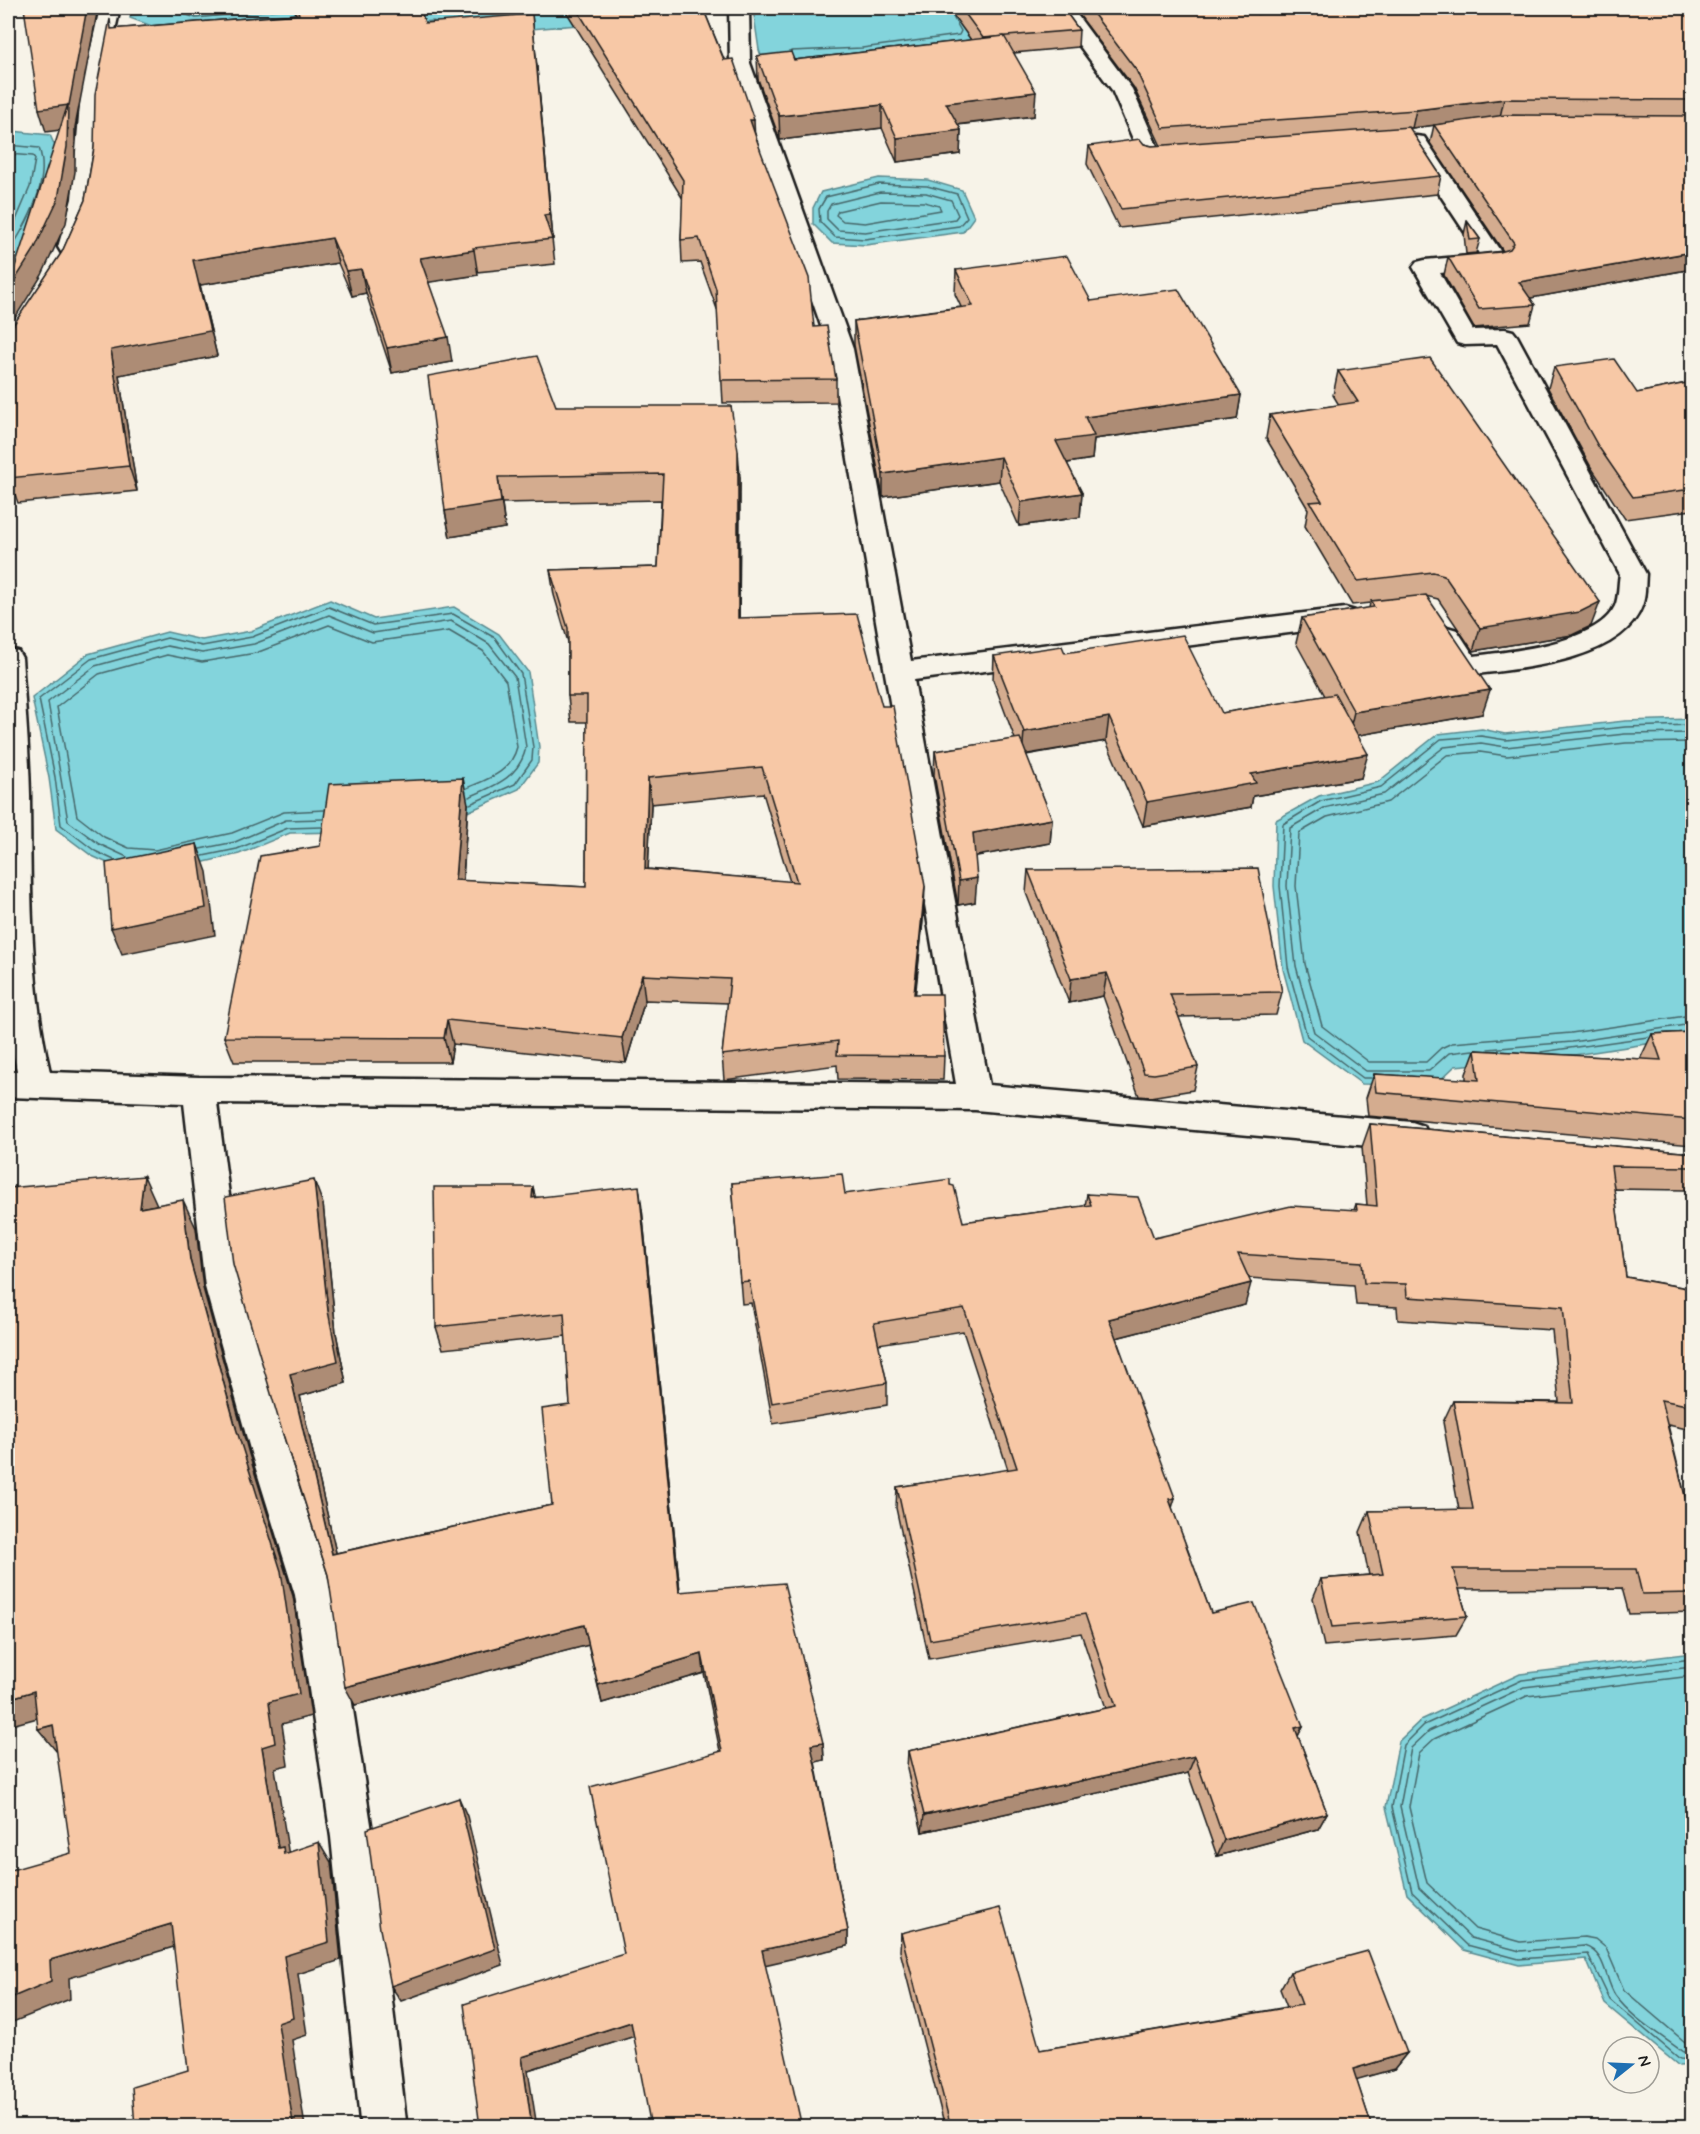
<svg xmlns="http://www.w3.org/2000/svg" width="1700" height="2134" font-family="Mynerve,sans-serif">
	<rect width="100%" height="100%" fill="#f7f3e8"/>
	<filter id="ink" filterUnits="userSpaceOnUse"><feTurbulence type="fractalNoise" baseFrequency=".0167" numOctaves="2"/><feDisplacementMap in="SourceGraphic" scale="12" xChannelSelector="R" yChannelSelector="G"/><feConvolveMatrix kernelMatrix="1 2 1 2 8 2 1 2 1" color-interpolation-filters="sRGB"/></filter>
	<g filter="url(#ink)">
		<g fill="#83d4dc" stroke="#5a8a8f" stroke-width="1.5">
			<polygon points="132,8 637,8 637,20 482,33 433,21 296,30 193,41 130,18"/>
			<polygon points="769,8 973,8 998,49 767,74 759,50 753,9"/>
			<polygon points="12,131 50,135 59,155 30,247 8,275 8,132"/>
			<polygon points="879,178 928,180 962,190 974,217 963,232 866,245 832,243 813,224 813,208 821,192"/>
			<polygon points="330,600 374,619 454,607 499,634 528,672 539,747 538,763 519,789 454,818 346,832 290,833 239,854 157,873 123,870 92,856 56,829 49,778 32,698 88,654 167,632 202,640 251,631"/>
			<polygon points="1692,719 1692,1037 1574,1055 1455,1066 1435,1085 1362,1084 1302,1040 1283,969 1274,886 1276,820 1319,796 1378,782 1438,734 1482,729 1505,734 1625,721"/>
			<polygon points="1692,1653 1692,2065 1679,2066 1605,2004 1586,1959 1519,1965 1464,1950 1407,1894 1386,1807 1399,1741 1421,1720 1520,1674"/>
		</g>
		<g fill="none" stroke-linecap="round" stroke-linejoin="round">
			<g stroke="#456669" stroke-width="1.5">
				<polyline points="166,8 196,18 292,8"/>
				<polyline points="791,51 862,48 959,35 961,31 953,17"/>
				<path d="M8 145 39 148C51 181 26 226 8 253"/>
				<polyline points="8,154 33,156 35,159 30,187 8,239"/>
				<polygon points="879,184 927,186 957,194 967,217 959,226 865,239 835,237 820,222 819,209 826,197"/>
				<polygon points="880,192 926,193 951,200 958,215 955,219 865,232 838,230 827,219 827,211 831,204"/>
				<polygon points="881,201 924,202 939,206 941,210 865,223 843,221 836,215 838,211"/>
				<polyline points="1692,742 1626,743 1507,756 1480,752 1447,755 1388,802 1327,817 1299,833 1296,886 1305,964 1322,1026 1369,1062 1426,1062 1441,1048 1452,1043 1571,1033 1692,1015"/>
				<path d="M324 810 284 812 232 833 155 850 129 848 104 837 77 816 57 707 99 674 167 655 202 662 256 653 329 625 372 642 449 631 483 651 506 681 517 747C511 772 488 779 467 788"/>
				<polyline points="200,849 235,842 286,820 323,819"/>
				<polyline points="203,856 237,849 288,828 322,827"/>
				<path d="M127 857 99 844 68 821 48 702 95 666 167 646 202 653 254 644 329 615 373 633 451 621 489 644 515 677 526 747C520 777 495 786 469 797"/>
				<polyline points="114,860 95,851 61,825 55,777 39,699 91,659 167,638 202,646 252,637 329,607 373,625 453,614 495,638 521,674 533,747 532,760 515,784 470,804"/>
				<polyline points="1488,1049 1572,1042 1692,1024"/>
				<polyline points="1473,1050 1449,1053 1429,1071 1366,1071 1314,1032 1296,966 1287,886 1290,828 1324,808 1384,794 1444,747 1481,743 1506,747 1625,734 1692,733"/>
				<polyline points="1541,1052 1648,1037"/>
				<polyline points="1371,1078 1363,1078 1307,1036 1288,967 1280,886 1283,824 1321,801 1381,787 1441,739 1481,736 1506,740 1625,727 1692,725"/>
				<polyline points="1692,1659 1522,1680 1424,1725 1404,1745 1392,1807 1412,1892 1467,1945 1519,1959 1588,1954 1610,2000 1680,2059 1692,2060"/>
				<path d="M1692 1667 1524 1687 1429 1731 1411 1748 1400 1807 1419 1888 1471 1938 1520 1951 1584 1946C1607 1953 1604 1978 1615 1995 1631 2018 1661 2035 1683 2052H1692"/>
				<polyline points="1692,1676 1527,1696 1434,1739 1419,1753 1409,1807 1427,1883 1475,1929 1521,1942 1584,1937 1595,1939 1606,1948 1624,1990 1685,2042 1692,2043"/>
			</g>
			<defs>
				<g id="minor">
					<path d="M100 8H120C113 40 105 71 101 103 96 149 104 212 77 252L69 254 61 252 58 247 72 199 81 92Z"/>
					<path d="M729 8H749L750 63 853 349 911 661 1345 608 1355 611 1359 617 1355 623 1345 626 914 680 989 1085 1412 1122 1424 1126 1429 1136 1424 1146 1412 1150 975 1110 217 1103 241 1287 289 1453 335 1595 373 1837 406 2121 404 2126H358L360 2121 331 1837 295 1595 251 1453 205 1287 184 1103 8 1097V1071H17L8 1028V649L18 651 22 658C25 703 29 749 30 795 31 888 29 981 50 1072L199 1077 956 1084 829 349 730 63Z"/>
					<polygon points="1052,8 1072,8 1132,89 1158,148 1182,145 1190,147 1193,152 1190,157 1150,162 1142,160 1112,90"/>
					<path d="M1416 136 1424 137 1507 261 1503 266 1495 268 1440 273 1473 330 1505 329 1513 331 1517 336 1646 574C1645 585 1646 596 1642 606 1622 662 1517 669 1467 675L1457 673 1433 636 1437 630 1447 627 1457 630 1474 656C1511 651 1597 644 1615 606 1619 597 1618 584 1620 574L1497 344 1465 345 1457 343 1413 267 1417 262 1425 260 1480 255 1405 142 1408 137Z"/>
				</g>
			</defs>
			<use href="#minor" stroke="#1c1c1c" stroke-width="5"/>
			<use href="#minor" fill="#f7f3e8" fill-rule="evenodd"/>
		</g>
		<g fill="#d4ac8f" stroke="#1c1c1c" stroke-width="1.5" fill-rule="evenodd">
			<polygon points="294,8 420,8 425,23 534,38 553,239 552,239 555,264 477,272 478,275 428,282 452,362 392,373 366,293 352,296 338,263 200,285 217,356 119,375 137,491 18,503 9,478 10,330 62,252 85,200 94,148 112,29 296,14"/>
			<polygon points="564,8 703,8 755,134 814,327 836,379 836,402 723,403 718,312 700,262 682,263 681,240 683,199"/>
			<polygon points="948,8 1063,8 1079,30 1078,47 1014,53 1034,116 958,125 961,130 960,154 897,162 882,128 780,140 758,79 757,56 794,60 971,40"/>
			<polygon points="1074,8 1240,8 1241,10 1257,14 1692,8 1692,269 1530,298 1535,305 1530,323 1474,328 1444,275 1448,257 1503,251 1430,143 1434,125 1409,128 1441,176 1437,194 1119,228 1087,164 1089,146 1144,144 1152,146 1161,146 1134,88"/>
			<polygon points="1467,221 1480,239 1476,253 1466,254 1464,234"/>
			<polygon points="956,270 1091,301 1241,395 1237,419 1094,439 1092,459 1067,463 1082,493 1080,517 1019,526 999,481 883,497 854,345 854,321 961,307 955,294"/>
			<polygon points="1554,367 1637,393 1692,382 1692,510 1625,519 1591,467 1548,388"/>
			<polygon points="1338,371 1591,626 1572,635 1473,651 1438,599 1426,596 1482,714 1358,735 1361,778 1253,796 1251,807 1143,826 1106,741 1026,755 1052,819 1050,843 975,856 975,902 958,905 934,775 935,751 1015,739 993,680 994,656 1065,653 1222,713 1325,696 1296,643 1302,618 1369,608 1370,603 1352,605 1305,526 1308,509 1266,438 1270,415 1339,405 1333,395"/>
			<path d="M556 406 740 477 739 618 924 911 915 994 944 1056 943 1080 838 1079 837 1065 724 1080 722 1055 728 1003 645 1000 626 1063 453 1044 450 1062H234L224 1037 320 846 468 804 463 881 586 887 587 722H571L568 696V642L554 595 550 570 658 567 661 500 502 503 505 528 450 537 445 511ZM763 793 790 882 648 869 651 804Z"/>
			<polygon points="1028,870 1282,992 1276,1015 1178,1017 1198,1067 1193,1090 1150,1097 1139,1096 1103,996 1069,1003 1026,893"/>
			<polygon points="1692,1032 1692,1145 1368,1116 1366,1098 1374,1074 1466,1080 1466,1074 1475,1050 1640,1059 1652,1034"/>
			<polygon points="1370,1124 1692,1153 1692,1195 1688,1195 1686,1190 1614,1189 1626,1277 1692,1289 1692,1430 1668,1425 1692,1524 1692,1612 1629,1614 1622,1588 1459,1589 1467,1616 1456,1635 1324,1646 1313,1598 1321,1579 1369,1575 1360,1532 1369,1511 1459,1510 1443,1422 1453,1401 1559,1402 1552,1330 1398,1320 1397,1307 1356,1305 1354,1285 1249,1278 1245,1305 1116,1338 1172,1508 1211,1613 1303,1726 1298,1736 1327,1813 1318,1829 1217,1856 1188,1773 922,1832 907,1769 908,1751 1106,1708 1081,1633 929,1659 896,1508 897,1487 1008,1470 963,1331 878,1344 887,1383 887,1405 773,1424 751,1303 742,1304 732,1183 845,1194 950,1185 963,1222 1085,1206 1087,1194 1154,1238 1354,1210 1356,1204 1367,1205 1362,1147"/>
			<polygon points="533,1187 535,1197 642,1209 680,1592 823,1743 824,1760 815,1762 848,1931 848,1946 765,1964 634,2036 528,2070 480,2127 624,1954 720,1751 704,1673 602,1703 588,1645 355,1705 328,1575 282,1431 323,1204 336,1333 346,1383 300,1396 336,1553 552,1505 570,1405 566,1336 443,1349 436,1327"/>
			<polygon points="901,1933 1040,2050 1287,2007 1280,1989 1290,1972 1407,2053 1394,2069 1356,2079 1372,2127 945,2127 900,1951"/>
		</g>
		<g fill="#ad8c74" stroke="#1c1c1c" stroke-width="1.5">
			<polygon points="87,8 98,8 75,127 75,172 66,223 42,275 8,329 8,291 68,129 46,132 39,109"/>
			<polygon points="532,14 553,239 547,239 544,215"/>
			<polygon points="1036,92 1034,116 945,126 946,103"/>
			<polygon points="1504,99 1500,117 1412,128 1416,110"/>
			<polygon points="882,105 882,128 780,140 779,116"/>
			<polygon points="750,120 754,120 755,142"/>
			<polygon points="961,130 960,154 897,162 897,138"/>
			<polygon points="332,238 338,263 200,285 217,356 119,375 137,491 129,466 111,350 193,260"/>
			<polygon points="474,250 478,275 424,283 420,258"/>
			<polygon points="1692,252 1692,269 1514,301 1519,282"/>
			<polygon points="361,269 366,293 352,296 346,271"/>
			<polygon points="448,337 452,362 392,373 387,348"/>
			<polygon points="1241,395 1237,419 1094,439 1092,459 1054,465 1056,441 1085,417"/>
			<polygon points="738,451 740,477 739,644 738,618"/>
			<polygon points="1001,457 999,481 883,497 883,474"/>
			<polygon points="498,477 505,528 450,537 445,511"/>
			<polygon points="1082,493 1080,517 1019,526 1021,502"/>
			<polygon points="1600,602 1591,626 1572,635 1473,651 1480,628"/>
			<polygon points="1490,690 1482,714 1348,737 1354,712"/>
			<polygon points="1109,717 1106,741 1022,755 1024,732"/>
			<polygon points="1368,754 1361,778 1253,796 1251,807 1143,826 1147,802 1251,774"/>
			<polygon points="463,778 468,804 461,905 455,880"/>
			<polygon points="648,778 651,804 647,894 645,869"/>
			<polygon points="1052,819 1050,843 971,857 973,833"/>
			<polygon points="197,844 207,872 215,935 122,954 111,928"/>
			<polygon points="977,878 975,902 958,905 959,881"/>
			<polygon points="925,886 924,911 913,1019 914,994"/>
			<polygon points="1107,973 1103,996 1069,1003 1071,979"/>
			<polygon points="642,975 645,1000 626,1063 622,1038"/>
			<polygon points="447,1020 453,1044 450,1062 444,1038"/>
			<polygon points="144,1176 157,1205 140,1208"/>
			<polygon points="314,1180 323,1204 336,1333 346,1383 300,1396 341,1574 332,1554 290,1374 328,1311"/>
			<polygon points="639,1186 642,1209 682,1612 679,1592"/>
			<polygon points="533,1187 538,1210 532,1198"/>
			<polygon points="183,1200 196,1228 203,1288 249,1454 293,1596 311,1716 282,1724 288,1765 275,1768 289,1856 296,1866 278,1848 262,1747 269,1702 236,1428 190,1260"/>
			<polygon points="1251,1283 1245,1305 1104,1341 1109,1319"/>
			<polygon points="1175,1498 1169,1518 1169,1499"/>
			<polygon points="584,1625 589,1645 355,1705 345,1687"/>
			<polygon points="702,1654 704,1673 602,1703 598,1685"/>
			<polygon points="34,1691 52,1714 8,1726 8,1699"/>
			<polygon points="53,1725 70,1747 56,1751 38,1729"/>
			<polygon points="1303,1726 1294,1744 1295,1728"/>
			<polygon points="823,1743 824,1760 812,1763 811,1745"/>
			<polygon points="1195,1756 1188,1773 922,1832 924,1815"/>
			<polygon points="459,1798 467,1816 503,1965 401,2001 391,1986"/>
			<polygon points="1327,1813 1318,1829 1217,1856 1224,1840"/>
			<polygon points="319,1842 331,1862 341,1960 298,1974 307,2035 292,2040 305,2127 281,2127 278,2023 284,1956"/>
			<polygon points="171,1924 187,1943 69,1978 70,1999 8,2024 8,1999 50,1960"/>
			<polygon points="848,1931 848,1946 764,1965 762,1950"/>
			<polygon points="631,2022 635,2036 528,2070 537,2127 532,2127 522,2057"/>
			<polygon points="1407,2053 1394,2069 1341,2084 1353,2069"/>
		</g>
		<g fill="#f7c8a6" stroke="#1c1c1c" stroke-width="1.5" fill-rule="evenodd">
			<polygon points="24,8 87,8 69,105 39,109"/>
			<polygon points="297,8 420,8 425,23 532,14 550,214 544,215 552,239 473,248 474,250 420,258 448,337 387,348 361,269 346,271 332,238 193,260 210,331 111,350 129,466 9,478 8,456 8,331 10,330 62,252 85,200 94,148 95,95 110,19 111,29 299,14"/>
			<polygon points="576,8 703,8 724,60 733,59 754,120 750,120 761,152 809,278 814,327 827,326 836,379 721,380 716,289 699,238 681,240 683,180"/>
			<polygon points="961,8 1063,8 1079,30 983,38"/>
			<polygon points="1089,8 1240,8 1241,10 1254,9 1257,14 1299,8 1692,8 1692,100 1504,99 1416,110 1163,128 1136,70"/>
			<polygon points="1004,36 1036,92 946,103 961,130 897,138 882,105 779,116 757,56 791,52 794,60"/>
			<polygon points="68,104 67,147 58,199 34,250 8,291 8,282 10,282"/>
			<polygon points="1505,115 1692,116 1692,252 1519,282 1535,305 1479,309 1448,257 1500,252 1510,249 1514,243 1434,125"/>
			<polygon points="1409,127 1441,176 1121,209 1089,146 1140,139 1144,144 1152,146"/>
			<polygon points="1467,221 1480,239 1470,240"/>
			<polygon points="1067,256 1091,301 1178,289 1241,395 1085,417 1094,436 1056,441 1082,493 1021,502 1001,457 883,474 854,321 973,306 956,270"/>
			<path d="M537 356 556 406H731L738 451V618L857 614 882 706H893L925 886 914 994H942L944 1056 837 1055 838 1041 722 1055 730 979 642 975 622 1038 447 1020 444 1038 224 1037 260 856 320 846 329 784 463 778 455 880 586 887 587 696H568V628L550 570 658 567 663 474 498 477 501 502 445 511 428 376ZM762 767 797 882 645 869 648 778Z"/>
			<polygon points="1430,358 1600,602 1580,612 1480,628 1444,575 1433,572 1358,581 1310,502 1322,501 1270,415 1358,402 1338,371"/>
			<polygon points="1614,359 1637,393 1692,382 1692,489 1633,497 1598,446 1554,367"/>
			<polygon points="1426,595 1490,690 1354,712 1302,618 1374,607 1371,601"/>
			<polygon points="1183,635 1222,713 1335,694 1368,754 1251,774 1256,783 1147,802 1109,717 1024,732 994,656 1062,646 1065,653"/>
			<polygon points="1020,738 1052,819 973,833 977,878 959,881 935,751"/>
			<polygon points="197,844 206,908 111,928 106,863"/>
			<polygon points="1258,868 1282,992 1170,994 1198,1067 1154,1074 1144,1073 1107,973 1071,979 1028,870"/>
			<polygon points="1692,1032 1692,1120 1376,1092 1374,1074 1479,1080 1475,1050 1661,1060 1652,1034"/>
			<polygon points="1370,1124 1692,1153 1692,1167 1611,1166 1626,1277 1692,1289 1692,1406 1661,1400 1692,1524 1692,1593 1642,1594 1636,1569 1453,1569 1467,1616 1332,1627 1321,1579 1383,1574 1369,1511 1473,1509 1453,1401 1573,1403 1563,1307 1407,1297 1406,1284 1364,1283 1362,1262 1238,1254 1251,1283 1109,1319 1175,1498 1169,1499 1211,1613 1254,1603 1303,1726 1295,1728 1327,1813 1224,1840 1195,1756 924,1815 908,1751 1116,1706 1085,1614 930,1640 897,1487 1017,1468 964,1308 874,1323 887,1383 772,1403 749,1281 740,1282 732,1183 842,1174 845,1194 950,1179 950,1185 954,1186 963,1222 1091,1205 1087,1194 1138,1197 1154,1238 1291,1206 1357,1210 1356,1204 1377,1206"/>
			<polygon points="144,1176 140,1208 183,1200 190,1260 236,1428 281,1571 299,1694 269,1702 275,1743 262,1747 278,1848 283,1847 284,1854 319,1842 329,1942 284,1956 293,2018 278,2023 293,2123 281,2127 135,2127 132,2087 188,2070 171,1924 50,1960 51,1981 8,1999 8,1871 71,1853 53,1725 38,1729 34,1691 8,1699 8,1188"/>
			<polygon points="314,1180 328,1311 338,1361 290,1374 332,1554 552,1505 542,1409 570,1405 564,1313 436,1327 434,1187 533,1187 532,1198 639,1186 679,1592 784,1583 823,1743 811,1745 848,1931 762,1950 802,2127 651,2127 631,2022 522,2057 532,2127 480,2127 464,2004 624,1954 590,1787 722,1751 702,1654 598,1685 584,1625 345,1687 328,1575 282,1431 233,1264 225,1197"/>
			<polygon points="459,1798 495,1949 391,1986 380,1929 367,1829"/>
			<polygon points="1000,1908 1040,2050 1302,2005 1290,1972 1368,1951 1407,2053 1353,2069 1372,2127 951,2127 901,1933"/>
			<polygon points="1692,2121 1692,2127 1669,2127"/>
		</g>
	</g>
	<rect width="1700" height="2134" fill="none" stroke="#f7f3e8" stroke-width="30"/>
	<rect x="15" y="15" width="1670" height="2104" fill="none" stroke="#1c1c1c" stroke-width="2" filter="url(#ink)"/>
	<g transform="translate(1631 2065) rotate(72)"><circle r="28" fill="#f7f3e8" stroke="#9f9d96" stroke-width="1.5"/>
	<path d="M0-4.5L10 22L0 15L-10 22Z" fill="#1f6fb2"/>
	<text y="-9" font-size="16" font-weight="bold" text-anchor="middle" fill="#1c1c1c">N</text>
	</g>
</svg>
